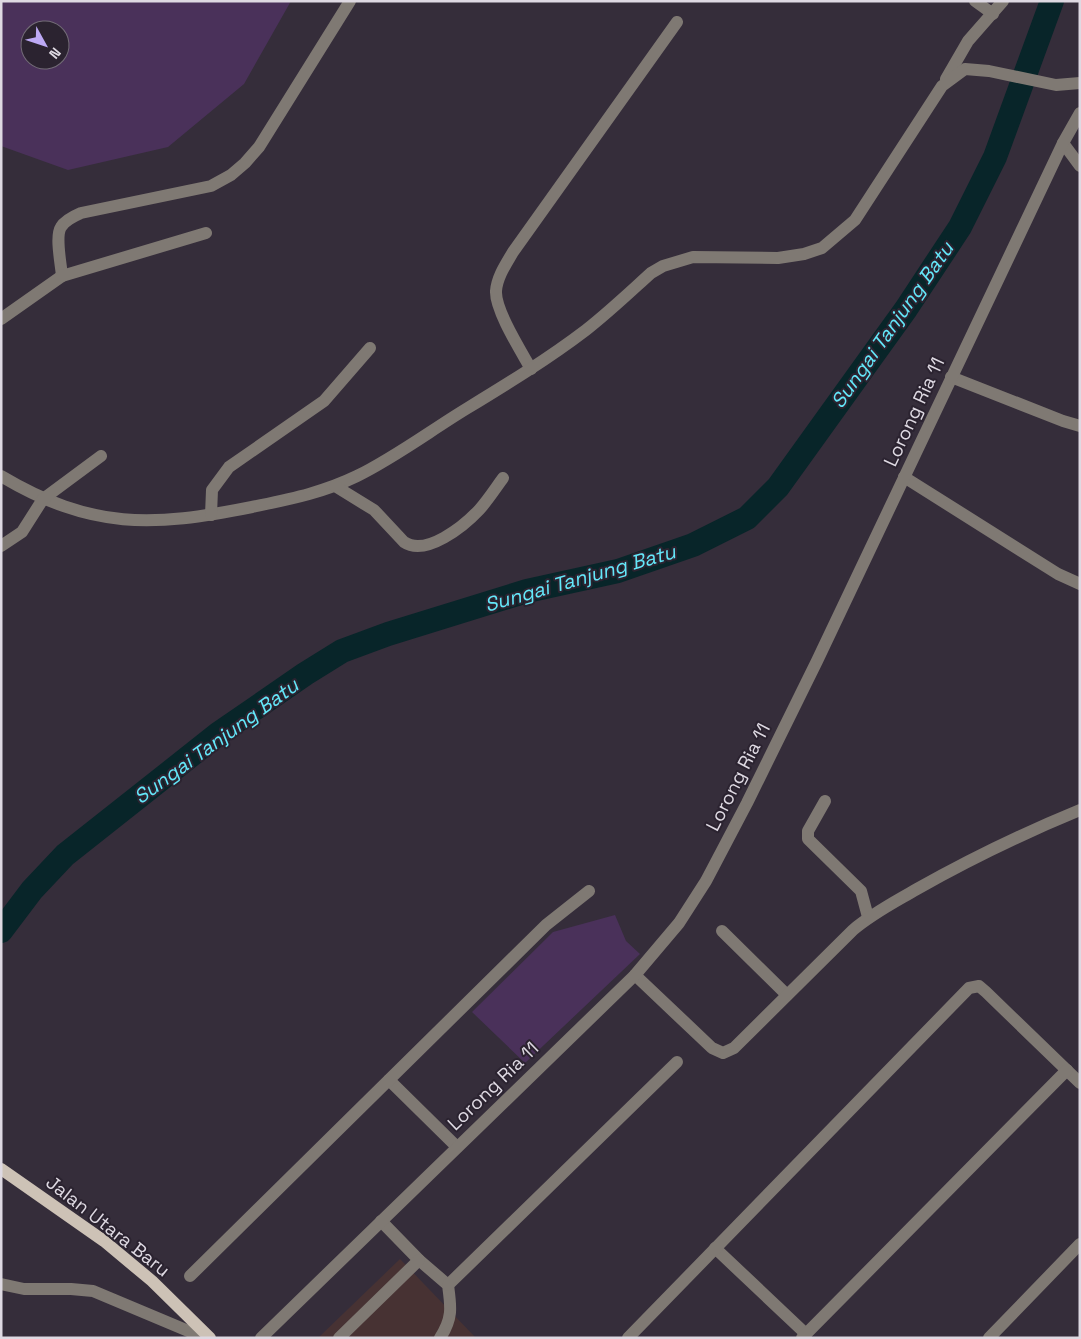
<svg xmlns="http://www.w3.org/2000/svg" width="1081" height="1339" font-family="'Space Grotesk',sans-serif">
	<rect width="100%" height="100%" fill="#352d3a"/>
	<polygon fill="#473233" points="400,1259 476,1338 318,1338"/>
	<g fill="#4a315a" fill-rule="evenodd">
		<path d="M1 1H291L244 84 168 147 68 170 1 146ZM30 30H60V60H30Z"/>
		<polygon points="615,915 626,941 640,954 525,1063 472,1012 553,932"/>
	</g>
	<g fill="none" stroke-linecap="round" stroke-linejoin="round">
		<polyline stroke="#082529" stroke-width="24" points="1,931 32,890 65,855 218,734 305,674 342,651 388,634 527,591 618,571 693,545 747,518 778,487 906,309 960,227 995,157 1052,1"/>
		<g stroke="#7f7973" stroke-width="12">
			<polyline points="975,1 993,14"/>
			<polyline points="946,79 968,41 1003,1"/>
			<polyline points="1063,143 1080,166"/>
			<path d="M62 276C61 264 55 236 61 227 65 220 74 216 81 213L211 186 231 175 245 163 259 147 350 1"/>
			<polyline points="1,319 62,276 206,233"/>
			<path d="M531 369C521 351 495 310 496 291 497 277 506 264 513 252L677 22"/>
			<polyline points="951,377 1063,421 1080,426"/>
			<path d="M1 476C92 530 152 527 252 507 290 499 322 493 357 476 394 458 430 431 466 409 507 384 548 359 586 330 609 312 630 292 651 273L663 266 693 257 778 258 804 254 822 248 855 220 942 86 965 69 989 71 1056 85 1080 83"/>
			<polyline points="904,477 1058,574 1080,584"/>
			<path d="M335 486 374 510 404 542C426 557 464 526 479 510 488 500 495 489 503 478"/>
			<polyline points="211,515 212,490 229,467 324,401 370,348"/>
			<polyline points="1,546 22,532 43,499 101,456"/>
			<polyline points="825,801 808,831 808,839 861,891 868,917"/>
			<polyline points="722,931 787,995"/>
			<path d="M635 975 712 1048 723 1053 734 1048 853 930C873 913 895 902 917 889 970 859 1024 833 1080 810"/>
			<polyline points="389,1080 457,1147"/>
			<path d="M381 1221 419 1260 448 1285C451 1307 453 1318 440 1338"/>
			<polyline points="715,1248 806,1334"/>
			<polyline points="190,1276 546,925 589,891"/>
			<polyline points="1,1284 24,1289 71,1289 93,1291 205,1338"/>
			<polyline points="448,1285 677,1062"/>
			<polyline points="261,1338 635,975 679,923 706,881 747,803 817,661 1063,143 1080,113"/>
			<polyline points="339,1338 419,1260"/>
			<polyline points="628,1338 969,988 979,986 986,992 1080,1083"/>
			<polyline points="802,1338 1067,1070"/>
			<polyline points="989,1338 1080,1244"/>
		</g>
		<polyline stroke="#cdc2b6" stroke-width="12" points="1,1169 104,1241 152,1281 210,1338"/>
	</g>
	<g text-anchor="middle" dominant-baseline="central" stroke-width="4" stroke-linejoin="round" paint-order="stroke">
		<g font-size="19" fill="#ded9e2" stroke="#2b2330">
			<text transform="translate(914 412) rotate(-65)">Lorong Ria 11</text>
			<text transform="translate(738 777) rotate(-63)">Lorong Ria 11</text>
			<text transform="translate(493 1086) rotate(-44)">Lorong Ria 11</text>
			<text transform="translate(108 1226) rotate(38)">Jalan Utara Baru</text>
		</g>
		<g font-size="20" font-style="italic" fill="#64e8fa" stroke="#2b2330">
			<text transform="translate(892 325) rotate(-55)">Sungai Tanjung Batu</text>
			<text transform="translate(580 578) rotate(-16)">Sungai Tanjung Batu</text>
			<text transform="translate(216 741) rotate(-36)">Sungai Tanjung Batu</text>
		</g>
	</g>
	<rect width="1081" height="1339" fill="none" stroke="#ded9e2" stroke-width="5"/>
	<g transform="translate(45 45) rotate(130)"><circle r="24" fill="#2b2330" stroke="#736c77"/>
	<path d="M0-4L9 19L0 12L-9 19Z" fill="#bda9f5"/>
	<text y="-8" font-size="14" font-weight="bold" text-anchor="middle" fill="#ded9e2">N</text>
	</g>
</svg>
